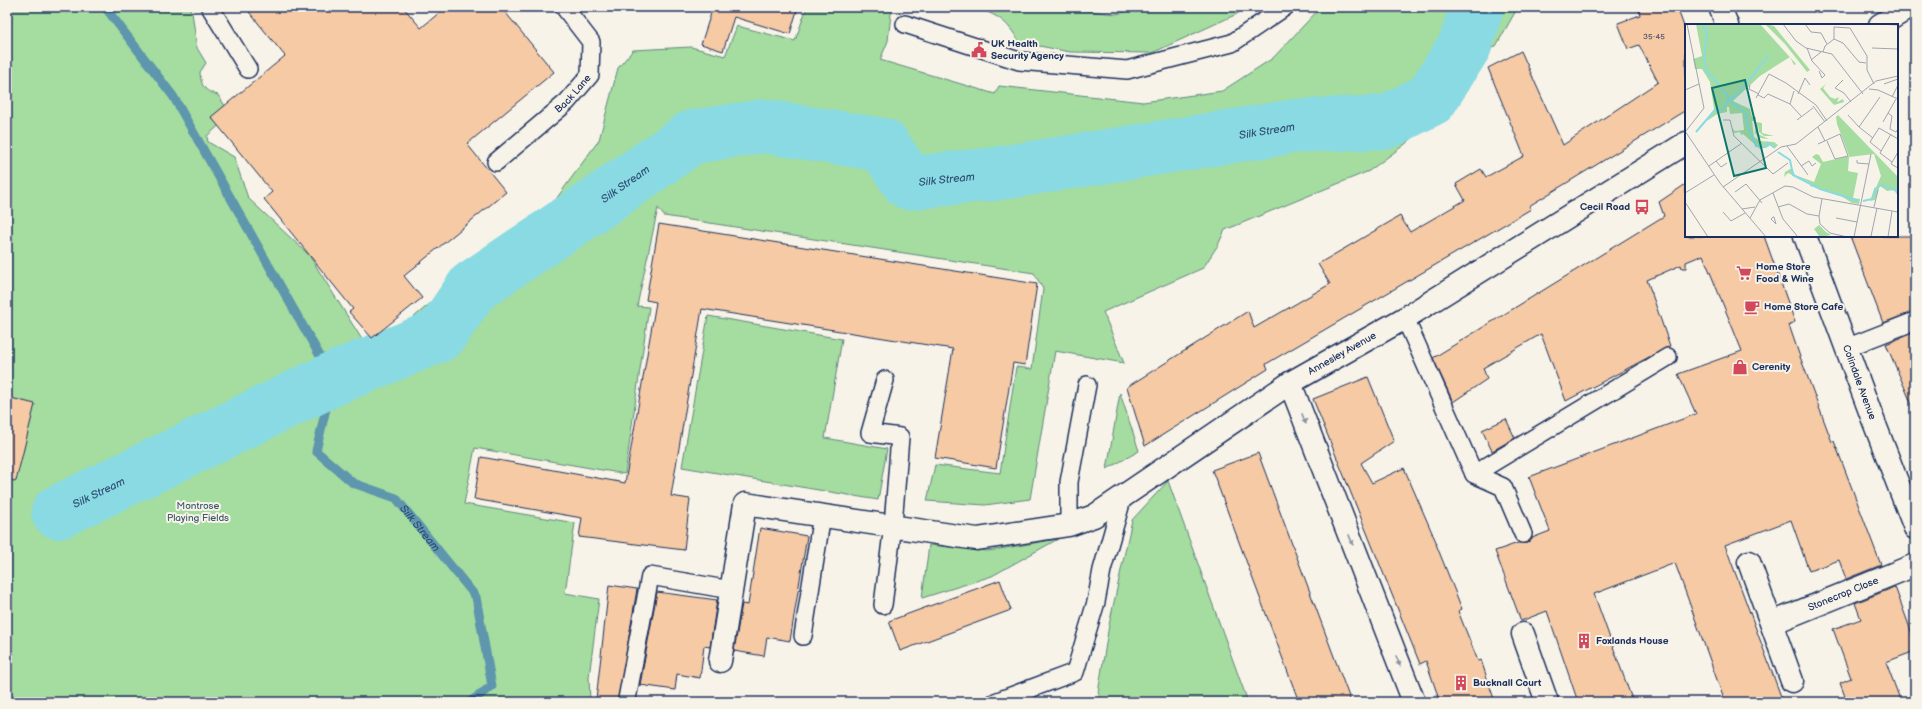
<svg xmlns="http://www.w3.org/2000/svg" width="1922" height="709" font-family="'Balsamiq Sans',sans-serif">
	<rect width="100%" height="100%" fill="#f7f3e8"/>
	<filter id="ink" filterUnits="userSpaceOnUse"><feTurbulence type="fractalNoise" baseFrequency=".025" numOctaves="2"/><feDisplacementMap in="SourceGraphic" scale="8" xChannelSelector="R" yChannelSelector="G"/><feConvolveMatrix kernelMatrix="1 2 1 2 8 2 1 2 1" color-interpolation-filters="sRGB"/></filter>
	<g filter="url(#ink)">
		<g fill="#a5dc9f" stroke="#60867e">
			<path d="M7 7H189L192 12 197 48 206 63 200 72C201 86 204 91 218 95L231 115 207 136 208 142 234 157 248 198 309 255 368 349 408 322 445 291 479 269 551 206 599 140 618 68 633 50 691 47 725 56 737 26 795 41 807 7H894L891 14 888 41 880 60 995 94 999 86 1143 102 1222 91 1273 58 1321 7H1518L1496 46 1438 86 1441 114 1404 145 1369 171 1225 230 1218 245 1203 268 1103 312 1124 363 1055 351 1030 499 985 505 927 501 935 465 1000 473 1016 367 1032 369 1043 289 1034 273 664 216 658 208 637 306 649 307 625 474 475 448 464 504 575 523 565 593 599 599 589 677 590 702H7Z"/>
			<path d="M974 7H1055L1116 14 1146 7H1247L1237 14 1152 53 1070 52 1019 42C1007 20 997 15 974 7Z"/>
			<polygon points="708,316 842,339 825,438 887,449 878,500 682,467"/>
			<polygon points="1120,393 1139,451 1107,469"/>
			<polygon points="1168,481 1248,702 1103,702 1098,693 1109,625 1132,520"/>
			<polygon points="1058,539 992,576 922,598 929,545 988,551"/>
		</g>
		<g fill="none" stroke-linecap="round" stroke-linejoin="round">
			<path stroke="#5d96ad" stroke-width="9" id="s1" d="M105 7 173 96 333 379 316 451 353 483 396 498 476 597 492 686 470 702"/>
			<path stroke="#89dae2" stroke-width="54" id="s2" d="M58 512 333 379 440 335 473 287 605 198 692 137 764 126 883 145 909 183 994 174 1296 126 1386 122 1431 99 1465 45 1477 7"/>
		</g>
		<g fill="#f5caa4" stroke="#1b2f5e">
			<polygon points="245,7 403,7 421,28 446,7 501,7 554,72 467,144 506,192 404,276 422,298 372,338 349,312 353,309 264,199 272,192 211,117 285,56"/>
			<polygon points="713,7 798,7 790,34 734,17 723,51 701,44"/>
			<polygon points="1638,7 1677,7 1686,32 1686,110 1529,206 1531,209 1266,364 1268,369 1145,446 1127,387 1248,311 1254,328 1330,284 1318,264 1400,216 1410,232 1465,200 1456,184 1481,169 1486,177 1524,156 1488,68 1521,51 1563,145 1658,82 1639,45 1628,49 1618,23 1640,15"/>
			<polygon points="1686,184 1686,236 1764,236 1795,322 1789,325 1799,354 1832,442 1834,441 1881,565 1846,579 1839,560 1809,571 1791,520 1725,545 1783,702 1725,702 1675,563 1594,594 1633,702 1578,702 1547,611 1521,621 1495,551 1518,543 1527,543 1532,538 1550,531 1529,477 1696,414 1678,374 1742,351 1703,255 1686,262 1686,268 1682,268 1681,265 1647,280 1670,346 1566,401 1541,334 1483,368 1487,379 1453,402 1433,358 1664,216 1659,202"/>
			<polygon points="659,224 1037,284 1025,365 1013,363 996,468 935,458 953,349 702,309 671,496 690,499 684,550 579,537 582,518 474,499 481,457 625,483 656,302 646,300"/>
			<polygon points="1850,236 1915,236 1915,311 1883,323"/>
			<polygon points="1915,332 1915,412 1886,344"/>
			<polygon points="1368,377 1394,441 1361,463 1372,483 1404,468 1437,544 1436,544 1462,609 1458,611 1478,661 1481,660 1495,702 1440,702 1426,661 1420,664 1313,399"/>
			<polygon points="7,397 35,404 16,481 7,480"/>
			<polygon points="1506,419 1515,438 1492,451 1482,430"/>
			<polygon points="1258,453 1351,702 1299,702 1212,470"/>
			<polygon points="760,528 807,536 790,641 767,637 764,656 734,651 742,604 748,605"/>
			<polygon points="1000,580 1011,610 900,651 889,621"/>
			<polygon points="609,585 637,589 618,702 596,700"/>
			<polygon points="1895,587 1915,642 1915,651 1886,662 1901,702 1847,702 1840,683 1851,678 1833,629 1861,619 1855,603"/>
			<polygon points="657,592 717,600 710,647 704,646 700,678 677,674 675,690 640,685"/>
		</g>
		<g fill="none" stroke-linecap="round" stroke-linejoin="round">
			<defs>
				<g id="lane">
					<polyline points="210,7 248,69"/>
					<polyline points="905,24 1019,61 1127,70 1232,43 1285,7"/>
					<path id="s3" d="M496 162 567 102 590 75 591 42 564 7"/>
					<polyline points="1405,318 1474,474 1503,487 1523,534"/>
					<polyline points="1846,348 1915,321"/>
					<polyline points="1474,474 1668,357"/>
					<polyline points="1069,525 1069,482 1087,385"/>
					<polyline points="883,605 893,525 900,437 870,433 885,380"/>
					<polyline points="803,636 822,515"/>
					<polyline points="627,699 650,576 731,590"/>
					<polyline points="995,702 1075,672 1096,602 1102,570 1123,496"/>
				</g>
				<g id="street">
					<polyline points="1880,25 1910,7"/>
					<polyline points="1290,383 1414,702"/>
					<polyline points="1749,562 1792,681"/>
					<path id="s4" d="M1772 623 1915 565"/>
					<polyline points="1523,634 1547,702"/>
					<path id="s5" d="M720 661 745 504 977 539 1069 525 1094 516 1290 383 1405 318 1686 143"/>
				</g>
				<g id="secondary">
					<polyline points="1720,7 1727,25"/>
					<path id="s6" d="M1805 236 1872 417 1915 528"/>
				</g>
			</defs>
			<use href="#lane" stroke="#1b2f5e" stroke-width="20"/>
			<use href="#street" stroke="#1b2f5e" stroke-width="25"/>
			<use href="#secondary" stroke="#1b2f5e" stroke-width="25"/>
			<use href="#lane" stroke="#f7f3e8" stroke-width="17"/>
			<use href="#street" stroke="#f7f3e8" stroke-width="22"/>
			<use href="#secondary" stroke="#f7f3e8" stroke-width="22"/>
		</g>
		<defs><path id="oneway-solid" d="M-6-.8H1V-3.2L6.5 0L1 3.2V.8H-6Z"/></defs>
		<g fill="#8991a3">
			<use href="#oneway-solid" transform="translate(1304 419) rotate(69)"/>
			<use href="#oneway-solid" transform="translate(1351 540) rotate(69)"/>
			<use href="#oneway-solid" transform="translate(1398 661) rotate(69)"/>
		</g>
	</g>
	<defs>
		<symbol id="civic-bare" viewBox="-9 -9 18 18"><path d="M-.6-6.5H3V-4.5H.6V-3L4-1V1h2V6H-6V1h2V-1L-.6-3ZM-1.2 2.5V6h2.4V2.5Z" fill="#d1495b" stroke="#f7f3e8" stroke-width="2.5" paint-order="stroke"/></symbol>
		<symbol id="bus-bare" viewBox="-9 -9 18 18"><path d="M-5-6H5V4H4V6H2V4H-2V6H-4V4H-5ZM-3.5-4V0h7V-4ZM-3.5 1.2v1.5H-2V1.2ZM2 1.2v1.5H3.5V1.2Z" fill="#d1495b" stroke="#f7f3e8" stroke-width="2.5" paint-order="stroke"/></symbol>
		<symbol id="supermarket-bare" viewBox="-9 -9 18 18"><path d="M-6-5.5h2.5l.6 2H6L4.5 2H-2.5L-4.4-4H-6ZM-1.5 3.2a1.3 1.3 0 1 0 .1 0ZM3 3.2a1.3 1.3 0 1 0 .1 0Z" fill="#d1495b" stroke="#f7f3e8" stroke-width="2.5" paint-order="stroke"/></symbol>
		<symbol id="cafe-bare" viewBox="-9 -9 18 18"><path d="M-5.5-4.5H6V0H3Q3 3.5 0 3.5H-2.5Q-5.5 3.5-5.5 0ZM3-3.2v2h1.7v-2ZM-6 4.5H4V6H-6Z" fill="#d1495b" stroke="#f7f3e8" stroke-width="2.5" paint-order="stroke"/></symbol>
		<symbol id="shop-bare" viewBox="-9 -9 18 18"><path d="M-5-2.5h2.3a2.7 3.5 0 0 1 5.4 0H5L5.5 6h-11ZM-1.5-2.5h3a1.5 2.3 0 0 0-3 0Z" fill="#d1495b" stroke="#f7f3e8" stroke-width="2.5" paint-order="stroke"/></symbol>
		<symbol id="building-bare" viewBox="-9 -9 18 18"><path d="M-4-6H4V6H1V3H-1V6H-4ZM-2.5-4.3h1.7v1.8h-1.7ZM.8-4.3h1.7v1.8H.8ZM-2.5-1h1.7V.8h-1.7ZM.8-1h1.7V.8H.8Z" fill="#d1495b" stroke="#f7f3e8" stroke-width="2.5" paint-order="stroke"/></symbol>
	</defs>
	<g fill-rule="evenodd">
		<use href="#civic-bare" x="968" y="39" width="22" height="22"/>
		<use href="#bus-bare" x="1631" y="196" width="22" height="22"/>
		<use href="#supermarket-bare" x="1733" y="262" width="22" height="22"/>
		<use href="#cafe-bare" x="1741" y="296" width="22" height="22"/>
		<use href="#shop-bare" x="1729" y="356" width="22" height="22"/>
		<use href="#building-bare" x="1573" y="630" width="22" height="22"/>
		<use href="#building-bare" x="1450" y="672" width="22" height="22"/>
	</g>
	<g text-anchor="middle" dominant-baseline="central" stroke-width="4" stroke-linejoin="round" paint-order="stroke">
		<g font-size="8" fill="#525670">
			<text x="1654" y="36">35-45</text>
		</g>
		<g font-size="10" font-weight="bold" fill="#1b2f5e" stroke="#f7f3e8" text-anchor="start">
			<text x="991" y="44">UK Health<tspan x="991" dy="12">Security Agency</tspan></text>
			<text x="1630" y="207" text-anchor="end">Cecil Road</text>
			<text x="1756" y="267">Home Store<tspan x="1756" dy="12">Food &amp; Wine</tspan></text>
			<text x="1764" y="307">Home Store Cafe</text>
			<text x="1752" y="367">Cerenity</text>
			<text x="1596" y="641">Foxlands House</text>
			<text x="1473" y="683">Bucknall Court</text>
		</g>
		<g font-size="10" fill="#1b2f5e" stroke="#f7f3e8">
			<text stroke="none"><textPath href="#s3" startOffset="103">Back Lane</textPath></text>
			<text stroke="none"><textPath href="#s5" startOffset="810">Annesley Avenue</textPath></text>
			<text stroke="none"><textPath href="#s6" startOffset="156">Colindale Avenue</textPath></text>
			<text stroke="none"><textPath href="#s4" startOffset="77">Stonecrop Close</textPath></text>
		</g>
		<g font-size="10" fill="#3e5a6e" stroke="#f7f3e8">
			<text x="198" y="506">Montrose<tspan x="198" dy="12">Playing Fields</tspan></text>
		</g>
		<g font-size="11" font-style="italic" fill="#315178" stroke="#f7f3e8">
			<text stroke="none"><textPath href="#s2" startOffset="1346">Silk Stream</textPath></text>
			<text stroke="none"><textPath href="#s2" startOffset="1022">Silk Stream</textPath></text>
			<text stroke="none"><textPath href="#s2" startOffset="663">Silk Stream</textPath></text>
			<text stroke="none"><textPath href="#s2" startOffset="45">Silk Stream</textPath></text>
			<text stroke="none"><textPath href="#s1" startOffset="644">Silk Stream</textPath></text>
		</g>
	</g>
	<g transform="translate(1685 24)">
		<rect width="213" height="213" fill="#f7f3e8"/>
		<path d="M11 0H75L111 40 109 41 105 33 75 52 48 77 65 85 67 93H71V98L77 99V109L89 112H79L74 108 73 102V110L84 115 75 114 70 109 71 97H67L69 113 75 117 89 118 93 121 90 124 86 120 83 123 75 125 58 110 56 111 55 108 49 109 47 104 50 107 59 106 57 89 45 90 44 83H42V88L32 90 22 97 29 85 25 58 17 45H10L8 35 17 32ZM80 0 89 2 125 46 122 48 100 20ZM141 60 138 64 145 73 150 75 154 73 152 78 158 75 159 78 149 81 135 65ZM153 91 213 153V171L209 166 202 167 195 162 190 176 185 177 196 152 189 130 164 133 163 147 173 149 168 174 175 175 174 180 167 179 153 170 125 162V159L103 149 99 153 100 148 107 144 110 151 129 158 136 140 127 133 131 130 134 131 138 138 164 132 152 100 151 93ZM134 201 141 208 146 211 135 213 129 205Z" fill="#a5dc9f"/>
		<path fill="none" stroke="#89dae2" stroke-width="2" d="M17 0 22 8 19 36 21 47 35 62M37 64 49 80 61 89 62 100 71 122 80 123 83 119 90 124M11 108 29 87 38 85 43 76H46L57 65 84 31M93 128 105 136 108 151 135 165 174 177M178 177 187 175 190 165 196 161 210 166 213 170"/>
		<path fill="none" stroke="#9fa5b1" stroke-width="1" d="M98 0 111 17 121 24 147 30 178 70M120 0 126 8 136 9 142 20M191 0 213 1M149 15 158 19 174 38 181 39M122 24 127 37 140 51 137 54 134 47M187 24 213 25M138 28 140 22 149 15V3L165 4 182 32V46L189 60M126 36 136 28M158 56 150 64 159 69 166 78M199 60 213 55M65 61 64 65 74 70M184 65 193 66 213 75M0 66 14 60M113 70 120 54 125 61M73 71 79 74 83 70 105 80 117 93M207 73 213 61M71 74 84 50 101 59 131 81 142 97M105 80 109 67M128 82 140 98M203 89 207 92 205 105 211 108 213 105M163 91 174 103M38 96H45L49 112 88 150 103 139M112 96 128 84M198 98 211 75M133 103 140 117M0 107 35 159 81 213M1 107 19 84 2 0M206 110 195 129 207 138M188 114 174 103 195 73M133 120 155 110 163 132 150 135 142 117M102 122 123 151M196 127 185 118 194 104 213 115M213 128 206 140 213 144M172 136V139L184 140M31 137 36 143 42 139M24 142 57 119M116 142 124 137 127 142 131 139M38 163 96 123 111 120 191 57 213 52M50 168 61 160 77 179M0 169 29 151M88 169 98 195 113 213M137 175 134 192 135 200 145 209 162 213M0 178 23 213M93 183 104 180 122 190 134 192M189 183 193 166M57 185 70 183M38 188 46 197 60 189M88 193H89L91 200 86 195ZM65 194 75 176 100 162 108 163 128 173 213 188M151 194 172 198M186 212 192 184M169 213 186 130M203 213 207 187"/>
		<path fill="#0f766e" fill-opacity="0.15" stroke="#0f766e" stroke-width="2" d="M60 56 81 144 49 152 27 64Z"/>
		<rect width="213" height="213" fill="none" stroke="#1b2f5e" stroke-width="2"/>
	</g>
	<rect width="1922" height="709" fill="none" stroke="#f7f3e8" stroke-width="24"/>
	<rect x="12" y="12" width="1898" height="685" fill="none" stroke="#1b2f5e" stroke-width="1.5" filter="url(#ink)"/>
</svg>
